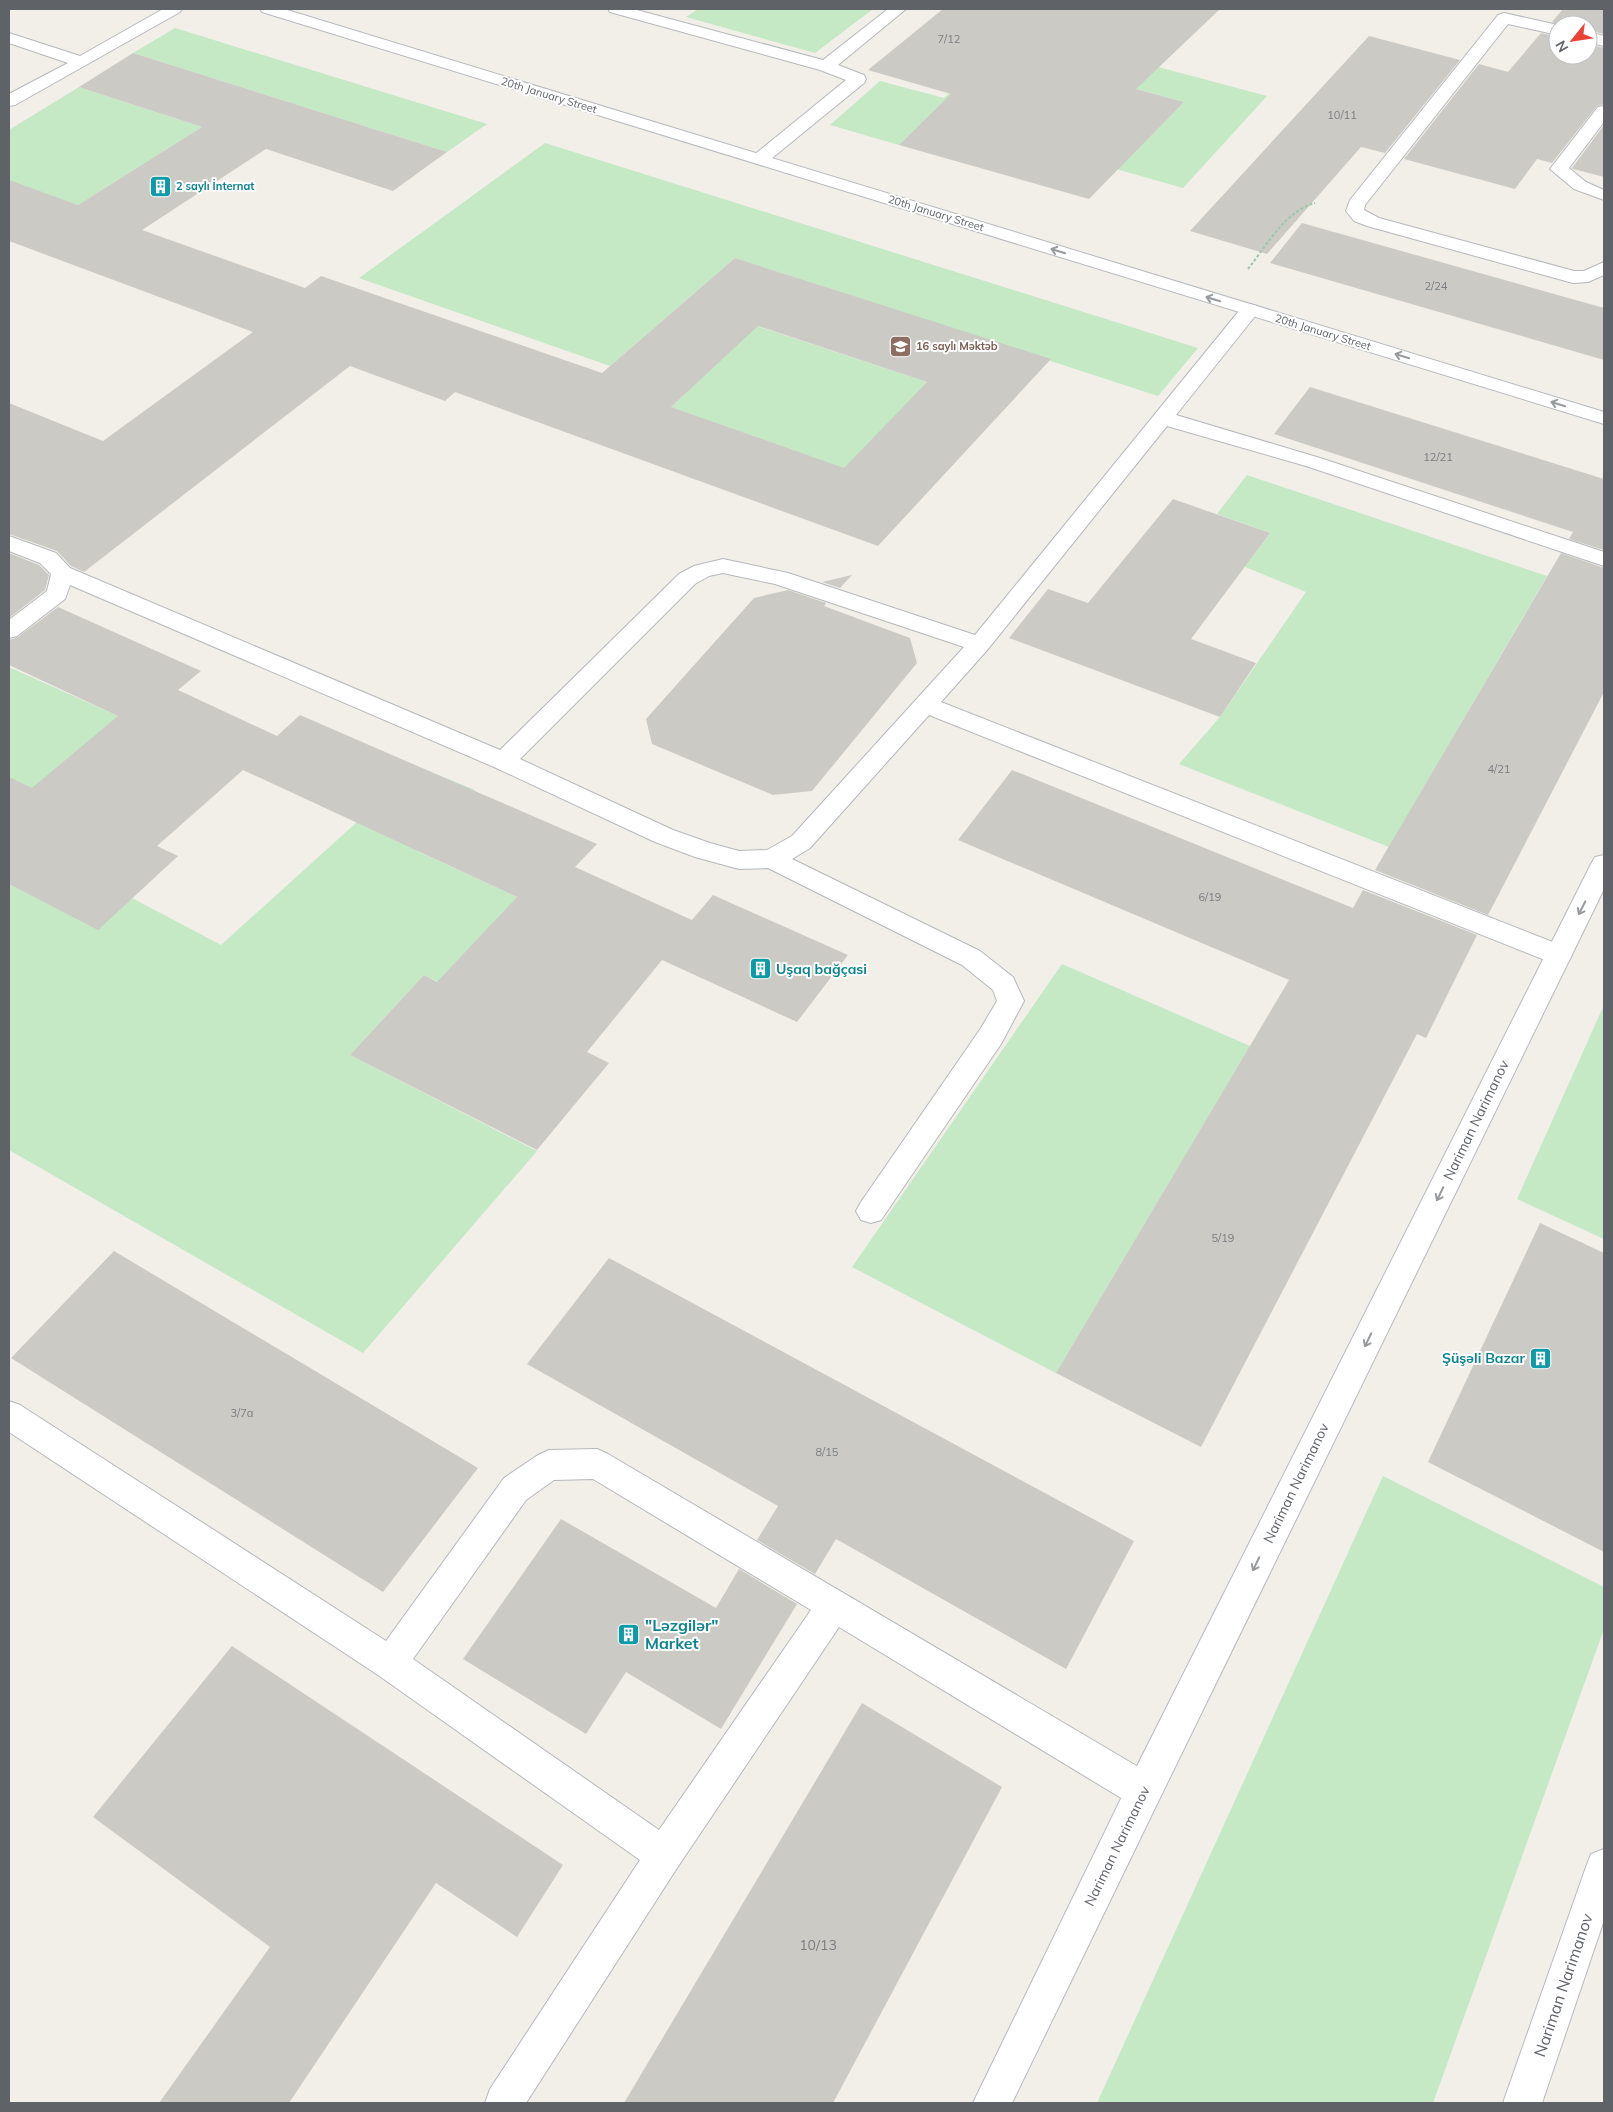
<svg xmlns="http://www.w3.org/2000/svg" width="1613" height="2112" font-family="Mulish,sans-serif">
	<rect width="100%" height="100%" fill="#f1efe8"/>
	<g fill="#c5e8c5">
		<polygon points="698,9 873,9 815,53 686,17"/>
		<polygon points="1047,9 1147,9 1102,52 1267,96 1183,188 1102,165 1101,118 1154,132 1184,102 1052,66 1011,139 929,116 899,145 830,125 880,81 944,98"/>
		<polygon points="175,28 487,124 447,152 133,53"/>
		<polygon points="79,87 202,127 78,205 9,181 9,130"/>
		<polygon points="545,143 1198,348 1158,396 735,258 610,366 359,278"/>
		<polygon points="757,326 927,382 845,469 671,407"/>
		<polygon points="1247,475 1547,576 1389,847 1179,764 1220,717 1306,592 1245,567 1270,533 1217,514"/>
		<polygon points="11,668 118,716 69,806 21,783 9,792 9,670"/>
		<polygon points="414,765 475,790 417,851 517,897 494,922 481,1003 424,975 350,1055 537,1151 363,1353 9,1150 9,884 98,929 132,898 221,945 357,822"/>
		<polygon points="1062,964 1250,1046 1056,1373 852,1267"/>
		<polygon points="1604,1005 1604,1239 1517,1199"/>
		<polygon points="1383,1476 1604,1587 1604,1629 1433,2103 1097,2103"/>
	</g>
	<g fill="#cccac5" fill-rule="evenodd">
		<polygon points="943,9 1220,9 1136,89 1184,102 1089,199 899,145 951,94 868,70"/>
		<polygon points="1563,9 1604,9 1604,34 1588,30 1588,25 1560,25 1552,22"/>
		<polygon points="1541,33 1558,37 1558,55 1588,55 1588,44 1604,48 1604,104 1597,106 1552,163 1537,159 1515,189 1404,159 1479,64 1508,72"/>
		<polygon points="1369,36 1460,60 1385,153 1361,147 1267,254 1190,231"/>
		<path d="M133 53 447 152 393 191 266 149 142 230 305 288 321 276 602 373 735 258 1051 359 878 546 455 392 445 401 350 366 84 572 71 566 57 551 9 534V403L103 441 253 332 9 241V180L78 205 202 127 79 87ZM758 326 927 382 844 468 671 407Z"/>
		<polygon points="1604,125 1604,177 1573,169 1572,168"/>
		<polygon points="1302,223 1604,308 1604,360 1270,263"/>
		<polygon points="1310,387 1604,479 1604,550 1569,539 1573,532 1274,434"/>
		<polygon points="1173,499 1270,533 1191,639 1256,663 1220,717 1009,638 1048,589 1088,603"/>
		<polygon points="9,553 39,565 49,575 45,590 9,618"/>
		<polygon points="1561,553 1604,568 1604,692 1488,915 1375,870"/>
		<polygon points="852,575 840,588 822,582"/>
		<polygon points="788,590 826,603 824,606 910,638 917,663 812,791 773,795 652,744 646,719 754,598"/>
		<polygon points="58,607 201,671 178,690 277,736 300,715 597,844 575,867 692,920 713,895 848,955 797,1022 662,960 587,1052 609,1063 537,1150 350,1055 424,975 437,982 517,897 243,770 157,846 178,856 98,930 9,884 9,777 32,788 118,716 9,665 9,640 18,637"/>
		<polygon points="1012,770 1353,908 1363,890 1477,935 1426,1038 1417,1034 1201,1447 1056,1373 1289,980 958,840"/>
		<polygon points="1540,1223 1604,1253 1604,1552 1428,1462"/>
		<polygon points="114,1251 478,1468 383,1592 11,1358"/>
		<polygon points="609,1258 1134,1541 1066,1669 836,1539 815,1574 757,1540 778,1506 527,1364"/>
		<polygon points="561,1519 716,1608 739,1569 797,1604 721,1729 626,1672 586,1734 463,1659"/>
		<polygon points="232,1646 563,1865 517,1937 436,1883 289,2103 159,2103 270,1947 93,1817"/>
		<polygon points="862,1703 1002,1787 833,2103 624,2103"/>
	</g>
	<g fill="none" stroke-linecap="round" stroke-linejoin="round">
		<defs>
			<g id="lane">
				<polygon points="163,9 182,9 180,12 15,105 9,106 9,94 68,63 9,43 9,33 80,56"/>
				<polygon points="608,9 633,9 823,60 888,9 906,9 838,65 864,75 866,79 864,83 766,163 760,164 754,163 751,159 754,155 846,80 820,70 610,12"/>
				<polygon points="1504,13 1558,25 1558,35 1508,24 1365,205 1364,210 1379,218 1574,271 1584,271 1604,262 1604,275 1588,282 1573,283 1367,226 1354,221 1346,211 1350,200 1498,15"/>
				<polygon points="1588,32 1604,36 1604,46 1588,42"/>
				<polygon points="1604,106 1604,122 1569,168 1586,182 1604,190 1604,200 1574,189 1550,169 1598,107"/>
				<path d="M1250 304 1257 306 1260 310 1176 415 1320 458 1604 552V566L1306 466 1167 426 988 649 941 702 1568 948 1572 955 1568 962 1559 965 1550 962 929 715 810 848 792 859 980 951 1013 977 1024 1001 1001 1044 881 1220 871 1223 861 1220 856 1211 861 1202 981 1028 997 1001 993 990 962 965 768 868 739 869 695 857 655 842 494 767 70 585 65 599 17 636 9 638V620L47 591 51 574 40 563 9 551V536L56 553 70 568 500 750 679 574 694 566 723 559 788 573 975 635 1243 306ZM723 573 775 584 964 647 792 836 767 850 739 851 710 843 673 830 520 759 695 584 709 576Z"/>
				<path d="M9 1401 20 1405 386 1641 504 1478 538 1455 549 1450 597 1449 608 1454 1157 1778 1162 1791 1157 1804 1144 1809 1131 1804 839 1627 677 1868 526 2103H485L490 2089 640 1860 378 1675 9 1432ZM593 1479 811 1610 659 1830 413 1659 526 1500 554 1480Z"/>
			</g>
			<g id="secondary">
				<polygon points="260,9 284,9 1604,412 1604,424 262,12"/>
				<polygon points="1604,855 1604,889 1157,1804 1012,2103 973,2103 1131,1778 1591,864 1595,857"/>
				<polygon points="1604,1849 1604,1920 1542,2103 1503,2103 1586,1867 1591,1854"/>
			</g>
		</defs>
		<use href="#lane" stroke="#b5b8bc" stroke-width="2"/>
		<use href="#secondary" stroke="#b6babf" stroke-width="2"/>
		<path stroke="#9cc7a9" stroke-width="2" stroke-dasharray="3 2" stroke-linecap="butt" d="M1248 269C1267 245 1285 211 1315 203"/>
		<use href="#lane" fill="#fff" fill-rule="evenodd"/>
		<use href="#secondary" fill="#fff" fill-rule="evenodd"/>
	</g>
	<defs><path id="oneway-shaft" d="M-6 0H5M1.5-3L5.5 0L1.5 3" fill="none" stroke-width="1.6" stroke-linecap="round" stroke-linejoin="round" transform="scale(1.25)"/></defs>
	<g stroke="#979a9d">
		<use href="#oneway-shaft" transform="translate(1058 251) rotate(-163)"/>
		<use href="#oneway-shaft" transform="translate(1213 299) rotate(-163)"/>
		<use href="#oneway-shaft" transform="translate(1402 356) rotate(-163)"/>
		<use href="#oneway-shaft" transform="translate(1558 404) rotate(-163)"/>
		<use href="#oneway-shaft" transform="translate(1582 908) rotate(117)"/>
		<use href="#oneway-shaft" transform="translate(1440 1194) rotate(116)"/>
		<use href="#oneway-shaft" transform="translate(1368 1340) rotate(116)"/>
		<use href="#oneway-shaft" transform="translate(1256 1564) rotate(116)"/>
	</g>
	<defs>
		<symbol id="building-square" viewBox="-11 -11 22 22"><rect x="-9" y="-9" width="18" height="18" rx="4" fill="#0f9aa8" stroke="#fff"/><path d="M-4-6H4V6H1V3H-1V6H-4ZM-2.5-4.3h1.7v1.8h-1.7ZM.8-4.3h1.7v1.8H.8ZM-2.5-1h1.7V.8h-1.7ZM.8-1h1.7V.8H.8Z" fill="#fff"/></symbol>
		<symbol id="school-square" viewBox="-11 -11 22 22"><rect x="-9" y="-9" width="18" height="18" rx="4" fill="#8d6e63" stroke="#fff"/><path d="M0-5L7-2L0 1L-7-2ZM-4 1L0 2.5L4 1V4Q0 6-4 4Z" fill="#fff"/></symbol>
	</defs>
	<g fill-rule="evenodd">
		<use href="#building-square" x="148" y="174" width="25" height="25"/>
		<use href="#school-square" x="888" y="334" width="25" height="25"/>
		<use href="#building-square" x="748" y="956" width="25" height="25"/>
		<use href="#building-square" x="1528" y="1346" width="25" height="25"/>
		<use href="#building-square" x="616" y="1622" width="25" height="25"/>
	</g>
	<g text-anchor="middle" dominant-baseline="central" stroke-width="4" stroke-linejoin="round" paint-order="stroke">
		<g font-size="11" fill="#7a7d7f">
			<text x="949" y="39">7/12</text>
			<text x="1342" y="115">10/11</text>
			<text x="1436" y="286">2/24</text>
			<text x="1438" y="457">12/21</text>
			<text x="1499" y="769">4/21</text>
			<text x="1210" y="897">6/19</text>
			<text x="1223" y="1238">5/19</text>
			<text x="242" y="1413">3/7a</text>
			<text x="827" y="1452">8/15</text>
		</g>
		<g font-size="11" fill="#5f6368" stroke="#fff">
			<text transform="translate(549 95) rotate(17)">20th January Street</text>
			<text transform="translate(936 213) rotate(17)">20th January Street</text>
			<text transform="translate(1323 332) rotate(17)">20th January Street</text>
		</g>
		<g font-size="11" font-weight="bold" fill="#0d838f" stroke="#fff" text-anchor="start">
			<text x="176" y="186">2 saylı İnternat</text>
		</g>
		<g font-size="11" font-weight="bold" fill="#785e54" stroke="#fff" text-anchor="start">
			<text x="916" y="346">16 saylı Məktəb</text>
		</g>
		<g font-size="14" font-weight="bold" fill="#0d838f" stroke="#fff" text-anchor="start">
			<text x="776" y="969">Uşaq bağçasi</text>
			<text x="1525" y="1358" text-anchor="end">Şüşəli Bazar</text>
		</g>
		<g font-size="14" fill="#5f6368" stroke="#fff">
			<text transform="translate(1476 1120) rotate(-64)">Nariman Narimanov</text>
			<text transform="translate(1296 1483) rotate(-64)">Nariman Narimanov</text>
			<text transform="translate(1117 1846) rotate(-64)">Nariman Narimanov</text>
		</g>
		<g font-size="14" fill="#7a7d7f">
			<text x="818" y="1945">10/13</text>
		</g>
		<g font-size="16" font-weight="bold" fill="#0d838f" stroke="#fff" text-anchor="start">
			<text x="645" y="1625">"Ləzgilər"<tspan x="645" dy="18">Market</tspan></text>
		</g>
		<g font-size="16" fill="#5f6368" stroke="#fff">
			<text transform="translate(1563 1985) rotate(-71)">Nariman Narimanov</text>
		</g>
	</g>
	<rect width="1613" height="2112" fill="none" stroke="#5f6368" stroke-width="20"/>
	<g transform="translate(1573 40) rotate(240)"><circle r="24" fill="#ffffff" stroke="#bfc1c3"/>
	<path d="M0-4L9 19L0 12L-9 19Z" fill="#ea4335"/>
	<text y="-8" font-size="14" font-weight="bold" text-anchor="middle" fill="#5f6368">N</text>
	</g>
</svg>
